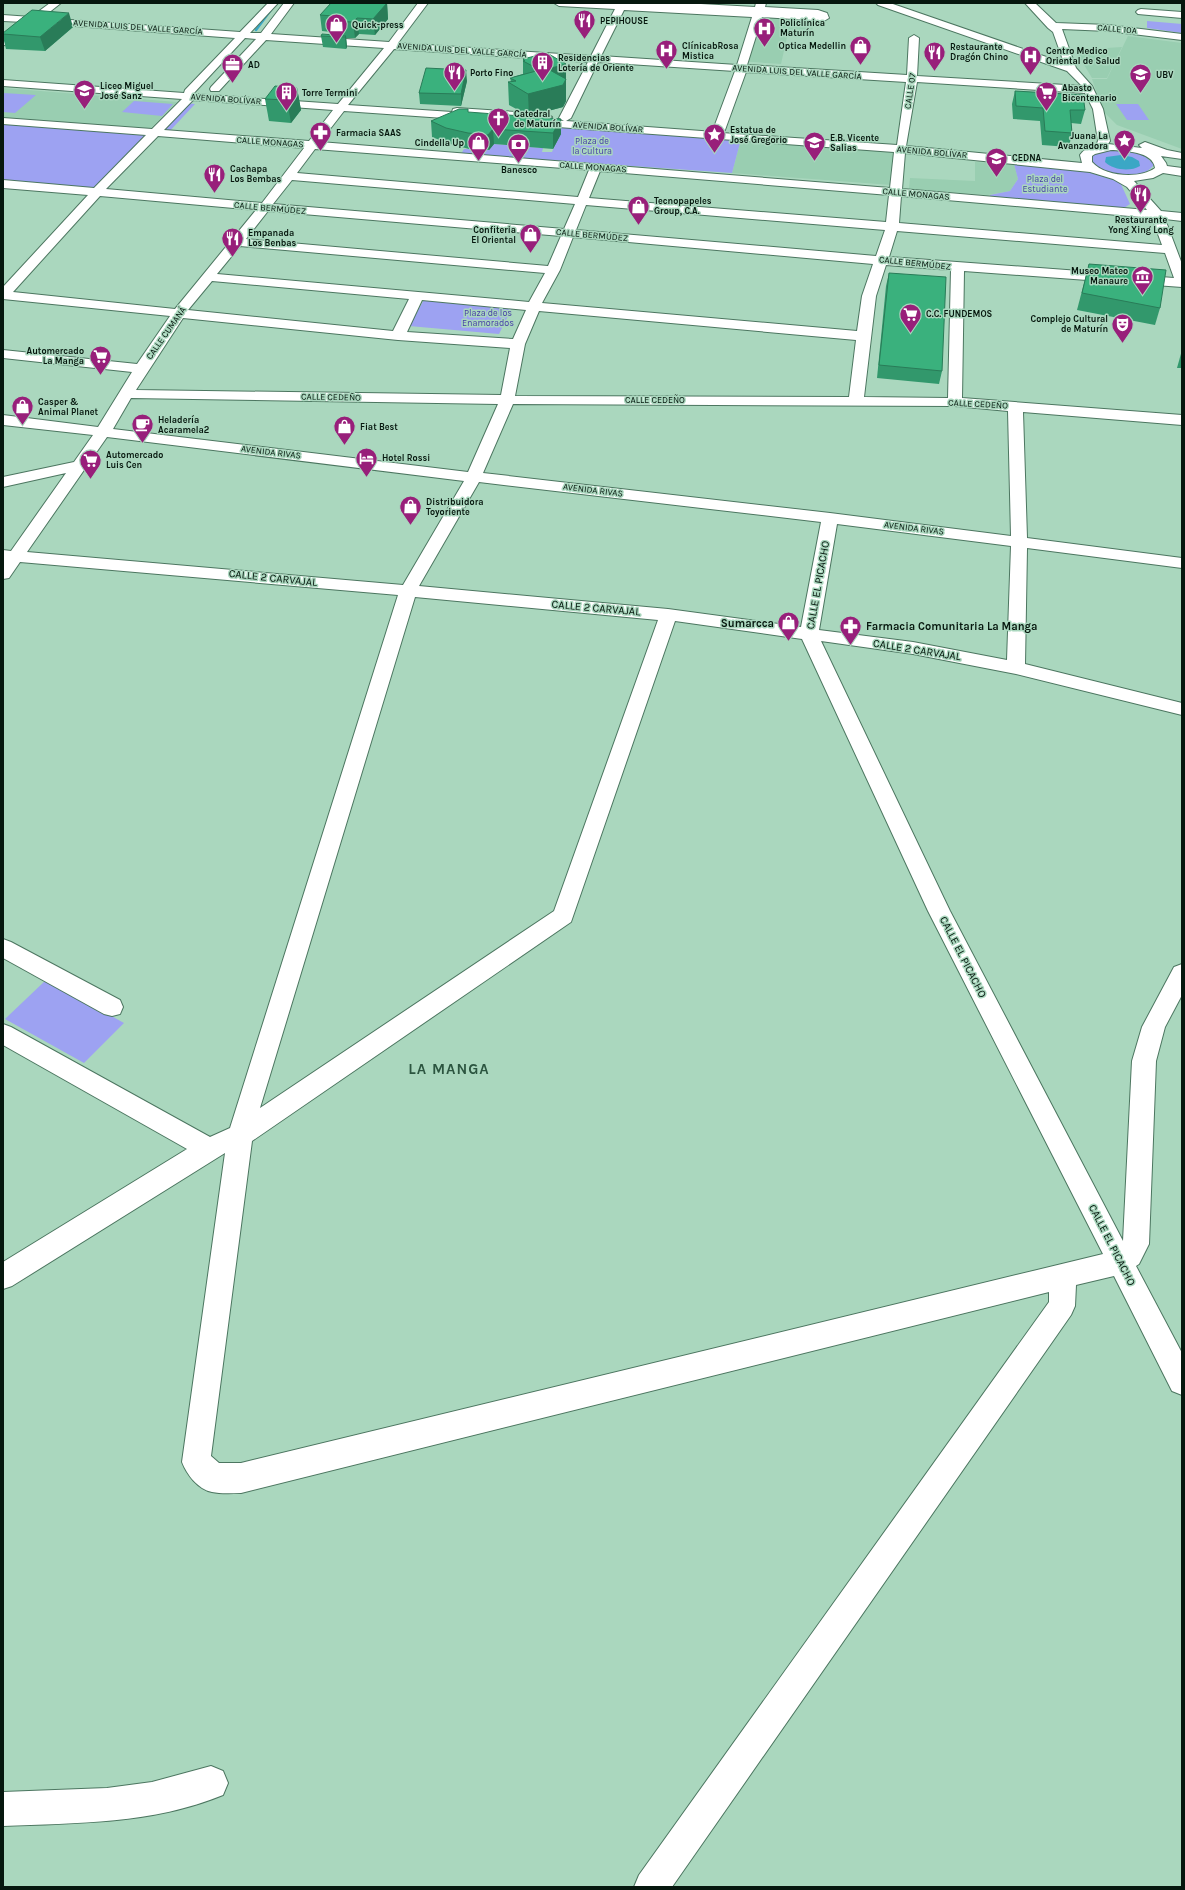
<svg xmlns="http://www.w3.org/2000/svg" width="1185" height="1890" font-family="Karla,sans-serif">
	<rect width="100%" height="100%" fill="#aad7be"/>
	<g fill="#99ceb1">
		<polygon points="753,15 815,19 811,35 788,33 781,64 739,61"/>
		<polygon points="1128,36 1182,43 1182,149 1117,125 1103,111 1092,79 1107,79"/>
		<polygon points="1122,47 1107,78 1092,78 1075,50"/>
		<polygon points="3,88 177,102 147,132 3,120"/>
		<polygon points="741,139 893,152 891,185 732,173"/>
		<polygon points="975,162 1014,164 1018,179 1010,191 988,195 909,189 910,178 975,181"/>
	</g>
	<g fill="#9da2f2">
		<polygon points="1147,21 1182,24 1182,33 1147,28"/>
		<polygon points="3,93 36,95 15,113 3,112"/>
		<polygon points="134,101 173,104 162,116 122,112"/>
		<polygon points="184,103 195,104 167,134 156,133 97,192 3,184 3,121 156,133"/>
		<polygon points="1116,104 1138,104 1149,120 1127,120"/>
		<polygon points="481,119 741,139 732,173 461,154 464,149 489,150 494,144 543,148 542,152 552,152 560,134"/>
		<path d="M1116 149 1143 155 1153 163V166C1140 182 1104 175 1091 162L1090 157C1096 149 1107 150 1116 149Z"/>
		<polygon points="1014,164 1078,169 1120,182 1130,204 1124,208 990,197 990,195 1010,191 1018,179"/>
		<polygon points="425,298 513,306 499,334 409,326"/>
		<polygon points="46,980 124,1023 84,1063 5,1019"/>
	</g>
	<path fill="#3ba7c5" d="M1121 155 1132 157 1139 161 1140 166C1130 172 1113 170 1105 162L1106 157Z"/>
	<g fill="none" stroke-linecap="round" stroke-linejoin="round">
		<polyline stroke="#3ba7c5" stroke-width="2.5" points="256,30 276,3"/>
		<defs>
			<g id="minor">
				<path d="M50 3H61L42 18 240 32 268 3H278L250 33H261L284 3H294L271 34 389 42 418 3H428L398 43 591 56 615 9 559 6 554 3H683L755 7 756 3H766L765 7 818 10 827 13 829 18 824 21 762 17 747 65 907 75 909 38 914 35 919 38 917 76 1082 86 1067 71 878 5 876 3H890L1064 63 1053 32 1048 28 1025 3H1035L1056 23 1108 25 1182 34V40L1108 31 1062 29 1076 68 1092 86 1103 109 1110 141 1108 144 1142 148 1139 145 1145 142 1167 150 1182 153V159L1161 156 1166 163 1167 166 1182 168V176L1163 173 1153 178 1134 181 1161 211 1182 213V221L1165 219 1182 264V287L964 271 962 398 1182 415V425L1023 412 1027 538 1182 558V568L1027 548 1025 664 1182 703V715L1016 674 913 654 821 641 950 911 1123 1241 1132 1061 1142 1027 1174 967 1182 964V995L1165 1027 1156 1061 1149 1244 1139 1264 1136 1266 1182 1353V1395L1172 1391 1114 1276 1076 1285 1075 1306 1071 1315 672 1887H634L639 1875 1049 1302V1292L241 1493C232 1493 221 1494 212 1492 198 1489 187 1475 182 1462L225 1153 12 1286 3 1289V1262L187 1149 3 1045V1024L11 1027 210 1137 230 1128 398 595 20 562 9 578 3 579V550L11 551 66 473 3 487V477L74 462 93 435 3 425V415L98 427 132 372 3 358V350L137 364 170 316 3 299V287L88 195 3 188V180L94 188 146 135 3 124V118L152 129 182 99 3 86V80L184 93 185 90 235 38 35 23 3 46V38L24 22 3 21V15L31 17ZM624 10 752 17 737 65 601 56ZM245 38 256 39 211 87 210 89 211 91H219L266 40 384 48 338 104 193 94ZM394 49 588 62 559 118 564 121 548 120 552 117 546 114 457 108 453 109 452 112 348 105ZM598 62 735 71 713 130 715 132 566 121 571 118ZM746 72 906 82 897 145 722 133 725 130ZM917 82 1085 93 1093 109 1098 141 1095 147C1089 148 1084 149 1080 155L1082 163 906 146ZM193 100 333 110 309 141 164 130ZM344 111 473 120 477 119 478 116 529 119 525 122 531 125 894 152 890 188 320 142ZM158 136 304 148 262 203 106 189ZM315 149 589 170 578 197 297 173ZM1111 150C1124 151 1153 151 1155 168 1140 179 1105 177 1092 162V156L1095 154ZM905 153 1090 172 1113 179 1127 187 1147 210 902 189ZM600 171 889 195 886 222 589 198ZM292 180 575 204 564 229 273 204ZM100 196 256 210 175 309 13 292ZM901 196 1152 218 1162 245 899 223ZM586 205 885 230 876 256 576 230ZM268 211 561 236 548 266 246 239ZM897 231 1165 253 1174 278 889 257ZM573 237 873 264 862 296 857 331 542 303 560 270ZM240 246 545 273 529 302 217 274ZM886 265 951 270 948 398 864 397 876 296ZM212 281 409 299 393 331 188 310ZM422 300 526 310 513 339 407 332ZM539 311 856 340 849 397 515 396 525 344ZM183 318 398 340 510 348 501 395 136 390ZM131 398 498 404 468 472 113 429ZM513 404 955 406 1008 411 1011 536 830 513 483 473ZM107 437 464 481 403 585 27 552ZM479 482 821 522 801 627 668 609 419 586ZM837 524 1011 546 1007 660 913 642 819 630ZM415 597 658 620 554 911 260 1108ZM675 621 802 639 928 911 1103 1254 241 1463H219L211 1456 252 1141 571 922Z"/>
				<polygon points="1141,9 1182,12 1182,18 1138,14 1136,12 1138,10"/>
				<polygon points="3,939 11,942 120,1000 123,1007 120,1014 112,1016 104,1014 3,958"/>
				<path d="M211 1766 223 1771 228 1783 223 1795C153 1824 77 1823 3 1826V1792L107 1788 152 1782Z"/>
			</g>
		</defs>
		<use href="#minor" stroke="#4c7660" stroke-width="2"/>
		<use href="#minor" fill="#fff" fill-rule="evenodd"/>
	</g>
	<g fill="#32986c">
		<polygon points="387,3 388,19 375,35 359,34 355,38 346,38 347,47 346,49 323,47 321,36 331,35 331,32 322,31 320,15"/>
		<polygon points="73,27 45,51 6,49 3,37 3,33"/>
		<polygon points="523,59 566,64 566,101 563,107 529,116 509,105 508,82 511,82 510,78 523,74"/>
		<polygon points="467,81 461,106 420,104 419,93"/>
		<polygon points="297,88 301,110 291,123 269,121 265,99"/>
		<polygon points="1015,91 1085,110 1081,124 1071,123 1072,133 1069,147 1042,145 1040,121 1013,119 1012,104"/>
		<polygon points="561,119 561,134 553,149 494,144 489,150 469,149 447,143 432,137 431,121"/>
		<polygon points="1089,264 1160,308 1155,325 1077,310"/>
		<polygon points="889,273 942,371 939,384 877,378 886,286"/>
		<polygon points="1182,350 1182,368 1177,368"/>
	</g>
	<g fill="#297c58">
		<polygon points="387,3 388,19 375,35 373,19"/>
		<polygon points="69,13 73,27 45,51 40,37"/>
		<polygon points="357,18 359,34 355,38 353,22"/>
		<polygon points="346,36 347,47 346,49 345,37"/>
		<polygon points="566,64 566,101 563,107 529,116 528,94 548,69"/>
		<polygon points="466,70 467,81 461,106 461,94"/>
		<polygon points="297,88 301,110 291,123 287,100"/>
		<polygon points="561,119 561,134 553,149 553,133"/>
		<polygon points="493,129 494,144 489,150 488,135"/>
	</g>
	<g fill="#3ab17d" stroke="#297c58">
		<polygon points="331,3 387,3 373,19 357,18 353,22 329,21 333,16 320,15"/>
		<polygon points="32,10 69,13 40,37 3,34 3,33"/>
		<polygon points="322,34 346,36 345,37 321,36"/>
		<polygon points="547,53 566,64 548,69 566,79 563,85 528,94 508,82 516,81 510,78 540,70 523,61 525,61 523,59"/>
		<polygon points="426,68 466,70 461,94 419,93"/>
		<polygon points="275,86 297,88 287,100 265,99"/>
		<polygon points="1015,91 1083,95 1085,110 1070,110 1072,133 1045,131 1043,108 1016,106"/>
		<polygon points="459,109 468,109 468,112 561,119 553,133 493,129 488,135 468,133 446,128 431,121"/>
		<polygon points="1089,264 1166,270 1160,308 1082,293"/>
		<polygon points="889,273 946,277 942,371 879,365"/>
	</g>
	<defs>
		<symbol id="restaurant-pin" viewBox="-11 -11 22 30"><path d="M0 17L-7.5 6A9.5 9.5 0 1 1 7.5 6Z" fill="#981f7a" stroke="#aad7be"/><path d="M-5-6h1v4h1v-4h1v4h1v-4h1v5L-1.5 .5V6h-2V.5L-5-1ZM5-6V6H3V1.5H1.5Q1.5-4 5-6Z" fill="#fff"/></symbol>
		<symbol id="shop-pin" viewBox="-11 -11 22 30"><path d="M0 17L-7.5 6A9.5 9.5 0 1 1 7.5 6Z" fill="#981f7a" stroke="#aad7be"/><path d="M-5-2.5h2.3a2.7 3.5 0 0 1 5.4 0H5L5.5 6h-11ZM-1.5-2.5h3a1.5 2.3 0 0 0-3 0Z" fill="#fff"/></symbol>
		<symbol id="hospital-pin" viewBox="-11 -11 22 30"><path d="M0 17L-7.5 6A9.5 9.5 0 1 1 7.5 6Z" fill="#981f7a" stroke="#aad7be"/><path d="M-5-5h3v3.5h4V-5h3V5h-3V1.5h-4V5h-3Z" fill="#fff"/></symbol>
		<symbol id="building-pin" viewBox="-11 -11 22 30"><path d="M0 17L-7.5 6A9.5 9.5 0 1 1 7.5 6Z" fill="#981f7a" stroke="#aad7be"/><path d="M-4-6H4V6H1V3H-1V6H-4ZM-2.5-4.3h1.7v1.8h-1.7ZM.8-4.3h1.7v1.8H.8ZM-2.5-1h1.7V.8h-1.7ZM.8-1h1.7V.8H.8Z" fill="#fff"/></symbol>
		<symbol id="office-pin" viewBox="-11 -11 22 30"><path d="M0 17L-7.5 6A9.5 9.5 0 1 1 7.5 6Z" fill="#981f7a" stroke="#aad7be"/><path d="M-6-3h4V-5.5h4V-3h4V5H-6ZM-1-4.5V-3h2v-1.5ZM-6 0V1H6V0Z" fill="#fff"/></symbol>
		<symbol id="university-pin" viewBox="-11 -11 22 30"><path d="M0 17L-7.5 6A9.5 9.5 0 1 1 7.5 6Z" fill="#981f7a" stroke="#aad7be"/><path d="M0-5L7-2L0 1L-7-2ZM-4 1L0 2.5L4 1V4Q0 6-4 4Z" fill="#fff"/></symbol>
		<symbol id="school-pin" viewBox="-11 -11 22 30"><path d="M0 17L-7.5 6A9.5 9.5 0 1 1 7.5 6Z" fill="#981f7a" stroke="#aad7be"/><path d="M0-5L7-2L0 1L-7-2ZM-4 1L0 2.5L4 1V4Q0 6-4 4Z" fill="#fff"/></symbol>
		<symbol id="supermarket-pin" viewBox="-11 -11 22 30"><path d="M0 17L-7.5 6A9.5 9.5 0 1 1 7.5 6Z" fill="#981f7a" stroke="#aad7be"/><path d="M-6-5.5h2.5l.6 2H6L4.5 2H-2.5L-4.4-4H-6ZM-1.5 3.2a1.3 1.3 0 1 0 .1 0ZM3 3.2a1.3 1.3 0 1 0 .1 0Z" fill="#fff"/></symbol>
		<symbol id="church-pin" viewBox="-11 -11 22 30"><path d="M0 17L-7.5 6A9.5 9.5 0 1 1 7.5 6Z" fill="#981f7a" stroke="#aad7be"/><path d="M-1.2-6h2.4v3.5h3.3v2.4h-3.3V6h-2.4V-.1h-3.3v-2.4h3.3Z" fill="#fff"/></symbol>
		<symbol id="pharmacy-pin" viewBox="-11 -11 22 30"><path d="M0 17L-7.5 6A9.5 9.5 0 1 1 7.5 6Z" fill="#981f7a" stroke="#aad7be"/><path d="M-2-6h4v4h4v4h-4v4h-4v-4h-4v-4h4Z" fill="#fff"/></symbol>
		<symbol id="sight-pin" viewBox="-11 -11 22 30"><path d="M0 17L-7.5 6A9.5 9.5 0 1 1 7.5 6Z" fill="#981f7a" stroke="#aad7be"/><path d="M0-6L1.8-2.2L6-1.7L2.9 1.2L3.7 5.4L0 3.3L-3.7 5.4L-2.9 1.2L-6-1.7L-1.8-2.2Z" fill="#fff"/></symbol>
		<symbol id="bank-pin" viewBox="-11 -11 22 30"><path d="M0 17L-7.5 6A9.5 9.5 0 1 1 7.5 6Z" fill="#981f7a" stroke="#aad7be"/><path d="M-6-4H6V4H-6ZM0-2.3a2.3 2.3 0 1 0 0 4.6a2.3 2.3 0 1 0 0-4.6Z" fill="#fff"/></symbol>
		<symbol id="museum-pin" viewBox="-11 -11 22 30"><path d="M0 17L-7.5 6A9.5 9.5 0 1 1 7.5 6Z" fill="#981f7a" stroke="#aad7be"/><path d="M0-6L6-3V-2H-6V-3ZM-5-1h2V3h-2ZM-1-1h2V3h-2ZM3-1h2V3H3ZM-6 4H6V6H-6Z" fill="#fff"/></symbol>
		<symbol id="theatre-pin" viewBox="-11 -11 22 30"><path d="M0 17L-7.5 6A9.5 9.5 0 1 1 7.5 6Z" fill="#981f7a" stroke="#aad7be"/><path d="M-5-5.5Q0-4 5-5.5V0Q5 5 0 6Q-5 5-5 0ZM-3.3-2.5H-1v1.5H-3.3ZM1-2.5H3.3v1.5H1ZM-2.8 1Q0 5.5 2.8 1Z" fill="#fff"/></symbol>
		<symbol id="cafe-pin" viewBox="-11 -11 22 30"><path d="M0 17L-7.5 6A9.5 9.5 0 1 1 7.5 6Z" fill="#981f7a" stroke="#aad7be"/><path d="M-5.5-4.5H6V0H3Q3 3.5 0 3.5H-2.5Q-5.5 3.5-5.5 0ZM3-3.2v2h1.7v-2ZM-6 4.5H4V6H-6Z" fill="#fff"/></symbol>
		<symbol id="hotel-pin" viewBox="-11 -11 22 30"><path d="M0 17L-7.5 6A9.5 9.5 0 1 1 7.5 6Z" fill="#981f7a" stroke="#aad7be"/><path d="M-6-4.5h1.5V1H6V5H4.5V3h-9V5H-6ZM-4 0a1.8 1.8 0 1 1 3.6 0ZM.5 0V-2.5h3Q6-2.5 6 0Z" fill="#fff"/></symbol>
	</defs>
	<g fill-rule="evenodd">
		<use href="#restaurant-pin" x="572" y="8" width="25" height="34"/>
		<use href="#shop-pin" x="324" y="12" width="25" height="34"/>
		<use href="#hospital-pin" x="752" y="16" width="25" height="34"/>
		<use href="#shop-pin" x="848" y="34" width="25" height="34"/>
		<use href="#hospital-pin" x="654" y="38" width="25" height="34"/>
		<use href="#restaurant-pin" x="922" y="40" width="25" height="34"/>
		<use href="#hospital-pin" x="1018" y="44" width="25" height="34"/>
		<use href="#building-pin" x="530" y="50" width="25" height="34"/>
		<use href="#office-pin" x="220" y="52" width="25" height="34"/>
		<use href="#restaurant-pin" x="442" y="60" width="25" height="34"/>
		<use href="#university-pin" x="1128" y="62" width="25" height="34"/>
		<use href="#school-pin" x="72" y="78" width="25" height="34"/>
		<use href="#building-pin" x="274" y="80" width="25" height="34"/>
		<use href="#supermarket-pin" x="1034" y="80" width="25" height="34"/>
		<use href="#church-pin" x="486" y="106" width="25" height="34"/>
		<use href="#pharmacy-pin" x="308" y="120" width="25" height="34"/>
		<use href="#sight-pin" x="702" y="122" width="25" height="34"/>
		<use href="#sight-pin" x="1112" y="128" width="25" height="34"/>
		<use href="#shop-pin" x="466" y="130" width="25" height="34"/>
		<use href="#school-pin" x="802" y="130" width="25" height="34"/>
		<use href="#bank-pin" x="506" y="132" width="25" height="34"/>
		<use href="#school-pin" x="984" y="146" width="25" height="34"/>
		<use href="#restaurant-pin" x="202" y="162" width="25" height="34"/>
		<use href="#restaurant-pin" x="1128" y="182" width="25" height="34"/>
		<use href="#shop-pin" x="626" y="194" width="25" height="34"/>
		<use href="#shop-pin" x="518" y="222" width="25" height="34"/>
		<use href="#restaurant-pin" x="220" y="226" width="25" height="34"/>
		<use href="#museum-pin" x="1130" y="264" width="25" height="34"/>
		<use href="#supermarket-pin" x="898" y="302" width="25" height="34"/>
		<use href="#theatre-pin" x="1110" y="312" width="25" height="34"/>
		<use href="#supermarket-pin" x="88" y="344" width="25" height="34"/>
		<use href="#shop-pin" x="10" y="394" width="25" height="34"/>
		<use href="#cafe-pin" x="130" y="412" width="25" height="34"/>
		<use href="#shop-pin" x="332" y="414" width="25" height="34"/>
		<use href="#hotel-pin" x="354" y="446" width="25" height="34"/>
		<use href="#supermarket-pin" x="78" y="448" width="25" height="34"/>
		<use href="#shop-pin" x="398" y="494" width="25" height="34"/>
		<use href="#shop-pin" x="776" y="610" width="25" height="34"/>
		<use href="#pharmacy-pin" x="838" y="614" width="25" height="34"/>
	</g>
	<g text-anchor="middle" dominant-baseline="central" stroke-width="3" stroke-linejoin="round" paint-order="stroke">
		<g font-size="9" font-weight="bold" fill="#06170e" stroke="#aad7be" text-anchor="start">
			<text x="600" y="21">PEPIHOUSE</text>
			<text x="780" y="23">Policlínica<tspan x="780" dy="10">Maturín</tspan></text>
			<text x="352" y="25">Quick-press</text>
			<text x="682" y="46">ClínicabRosa<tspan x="682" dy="10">Mistica</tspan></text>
			<text x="846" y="46" text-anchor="end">Optica Medellin</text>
			<text x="950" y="47">Restaurante<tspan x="950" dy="10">Dragón Chino</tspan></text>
			<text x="1046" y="51">Centro Medico<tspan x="1046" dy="10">Oriental de Salud</tspan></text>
			<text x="558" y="58">Residencias<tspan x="558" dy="10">Lotería de Oriente</tspan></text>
			<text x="248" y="65">AD</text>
			<text x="470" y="73">Porto Fino</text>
			<text x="1156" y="75">UBV</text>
			<text x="100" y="86">Liceo Miguel<tspan x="100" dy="10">José Sanz</tspan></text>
			<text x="1062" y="88">Abasto<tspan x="1062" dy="10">Bicentenario</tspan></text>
			<text x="302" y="93">Torre Termini</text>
			<text x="514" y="114">Catedral<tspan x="514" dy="10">de Maturín</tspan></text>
			<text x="730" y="130">Estatua de<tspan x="730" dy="10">José Gregorio</tspan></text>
			<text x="336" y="133">Farmacia SAAS</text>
			<text x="1108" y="136" text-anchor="end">Juana La<tspan x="1108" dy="10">Avanzadora</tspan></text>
			<text x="830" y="138">E.B. Vicente<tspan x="830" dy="10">Salias</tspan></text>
			<text x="464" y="143" text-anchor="end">Cindella Up</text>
			<text x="1012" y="158">CEDNA</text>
			<text x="230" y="169">Cachapa<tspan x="230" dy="10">Los Bembas</tspan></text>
			<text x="519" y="170" text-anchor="middle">Banesco</text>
			<text x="654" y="201">Tecnopapeles<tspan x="654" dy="10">Group, C.A.</tspan></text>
			<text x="1141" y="220" text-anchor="middle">Restaurante<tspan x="1141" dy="10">Yong Xing Long</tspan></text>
			<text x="516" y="230" text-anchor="end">Confiteria<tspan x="516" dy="10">El Oriental</tspan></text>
			<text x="248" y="233">Empanada<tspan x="248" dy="10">Los Benbas</tspan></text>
			<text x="1128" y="271" text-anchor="end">Museo Mateo<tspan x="1128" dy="10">Manaure</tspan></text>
			<text x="926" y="314">C.C. FUNDEMOS</text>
			<text x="1108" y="319" text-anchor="end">Complejo Cultural<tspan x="1108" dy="10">de Maturín</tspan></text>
			<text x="84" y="351" text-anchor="end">Automercado<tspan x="84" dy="10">La Manga</tspan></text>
			<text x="38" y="402">Casper &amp;<tspan x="38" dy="10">Animal Planet</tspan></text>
			<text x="158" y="420">Heladería<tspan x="158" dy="10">Acaramela2</tspan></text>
			<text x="360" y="427">Fiat Best</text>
			<text x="106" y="455">Automercado<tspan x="106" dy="10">Luis Cen</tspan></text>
			<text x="382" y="458">Hotel Rossi</text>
			<text x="426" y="502">Distribuidora<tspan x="426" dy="10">Toyoriente</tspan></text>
		</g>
		<g font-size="9" fill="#06170e" stroke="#aad7be">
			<text transform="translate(138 27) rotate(4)">AVENIDA LUIS DEL VALLE GARCÍA</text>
			<text transform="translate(1117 29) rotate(5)">CALLE 10A</text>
			<text transform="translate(462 50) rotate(4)">AVENIDA LUIS DEL VALLE GARCÍA</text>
			<text transform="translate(797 72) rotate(4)">AVENIDA LUIS DEL VALLE GARCÍA</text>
			<text transform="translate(910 91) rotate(-82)">CALLE 07</text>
			<text transform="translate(226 99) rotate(4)">AVENIDA BOLÍVAR</text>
			<text transform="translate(608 127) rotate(4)">AVENIDA BOLÍVAR</text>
			<text transform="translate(270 142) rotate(4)">CALLE MONAGAS</text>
			<text transform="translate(932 152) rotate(5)">AVENIDA BOLÍVAR</text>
			<text transform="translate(593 167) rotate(4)">CALLE MONAGAS</text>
			<text transform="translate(916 194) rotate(5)">CALLE MONAGAS</text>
			<text transform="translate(270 208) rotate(5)">CALLE BERMÚDEZ</text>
			<text transform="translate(592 235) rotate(5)">CALLE BERMÚDEZ</text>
			<text transform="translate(915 263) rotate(6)">CALLE BERMÚDEZ</text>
			<text transform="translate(166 333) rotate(-55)">CALLE CUMANÁ</text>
			<text transform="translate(331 397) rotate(1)">CALLE CEDEÑO</text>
			<text x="655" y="400">CALLE CEDEÑO</text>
			<text transform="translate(978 404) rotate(3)">CALLE CEDEÑO</text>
			<text transform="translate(271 452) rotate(7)">AVENIDA RIVAS</text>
			<text transform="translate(593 490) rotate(7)">AVENIDA RIVAS</text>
			<text transform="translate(914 528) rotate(7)">AVENIDA RIVAS</text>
		</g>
		<g font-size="9" fill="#463ea7" stroke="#aad7be">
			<text x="592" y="141">Plaza de<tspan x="592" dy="10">la Cultura</tspan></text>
			<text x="1045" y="179">Plaza del<tspan x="1045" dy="10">Estudiante</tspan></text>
			<text x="488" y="313">Plaza de los<tspan x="488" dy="10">Enamorados</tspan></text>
		</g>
		<g font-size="11" fill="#06170e" stroke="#aad7be">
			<text transform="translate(273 578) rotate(6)">CALLE 2 CARVAJAL</text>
			<text transform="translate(818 585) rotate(-80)">CALLE EL PICACHO</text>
			<text transform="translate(596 608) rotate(5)">CALLE 2 CARVAJAL</text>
			<text transform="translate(917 650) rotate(9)">CALLE 2 CARVAJAL</text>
			<text transform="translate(963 957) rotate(63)">CALLE EL PICACHO</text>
			<text transform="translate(1112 1245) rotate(63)">CALLE EL PICACHO</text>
		</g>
		<g font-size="11" font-weight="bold" fill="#06170e" stroke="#aad7be" text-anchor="end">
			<text x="774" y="623">Sumarcca</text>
			<text x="866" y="626" text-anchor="start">Farmacia Comunitaria La Manga</text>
		</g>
		<g font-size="15" font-weight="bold" letter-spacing="1" fill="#2c5540" stroke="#aad7be">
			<text x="449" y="1069">LA MANGA</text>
		</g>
	</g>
	<rect width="1185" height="1890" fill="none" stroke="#06170e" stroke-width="8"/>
</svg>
